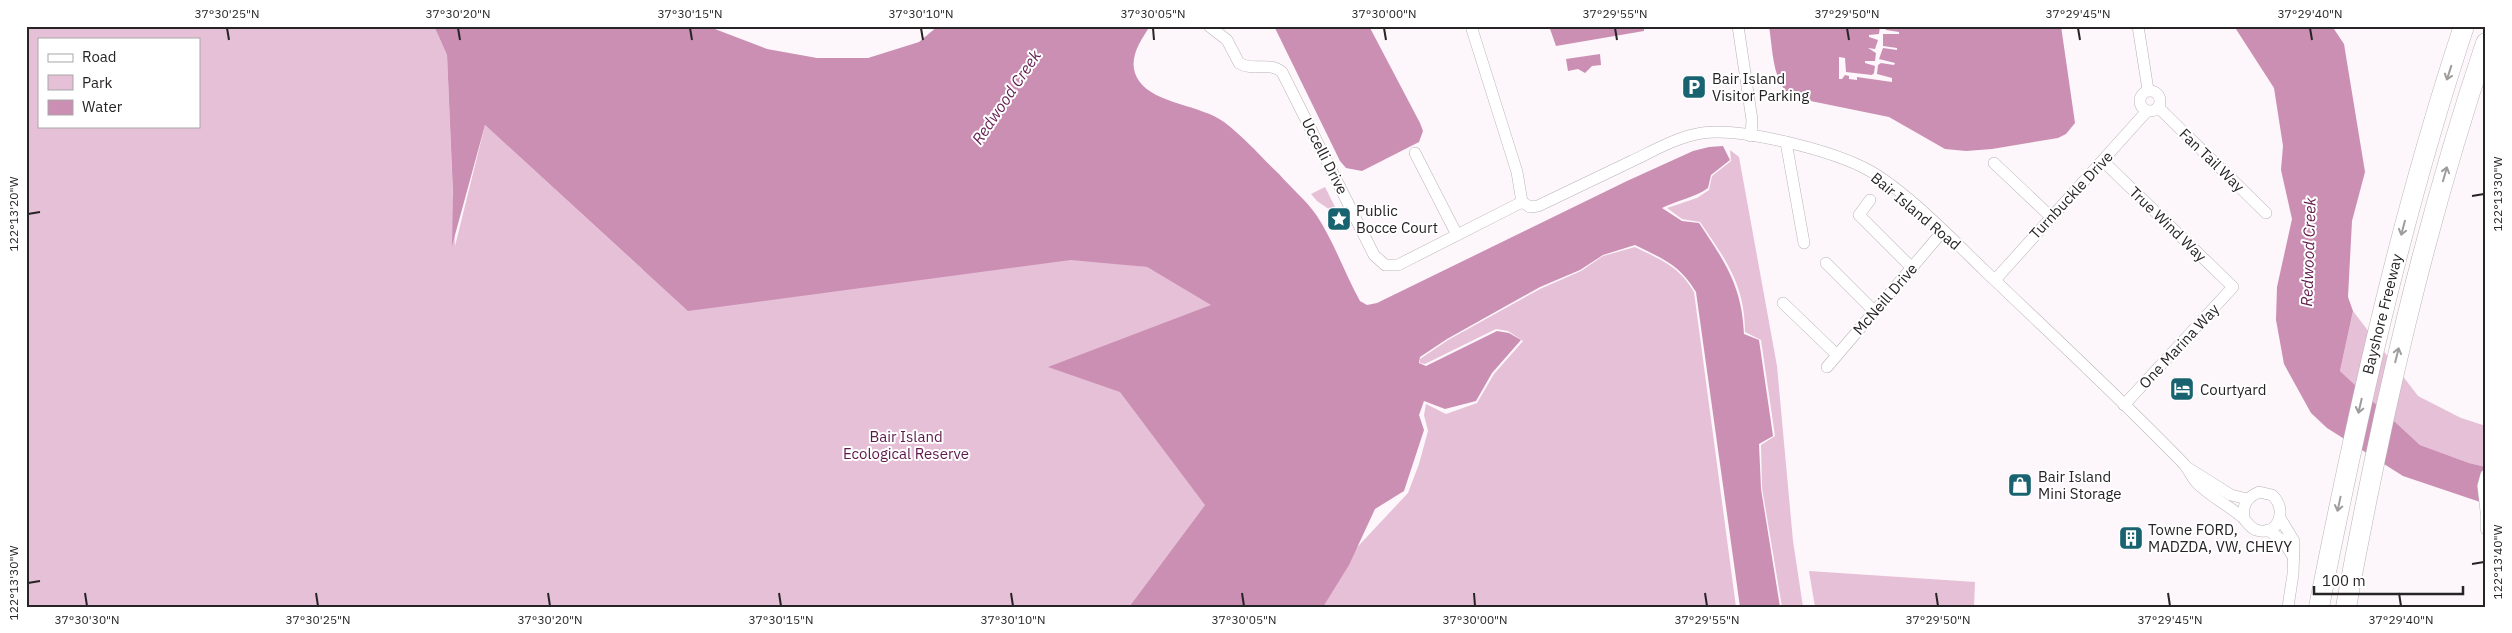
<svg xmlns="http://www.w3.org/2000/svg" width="2512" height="633" font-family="'IBM Plex Sans',sans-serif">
	<rect width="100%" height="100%" fill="#fdf6fa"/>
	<g fill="#e6c0d7" fill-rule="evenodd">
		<path d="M26 26H434L447 55 455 246 485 125 642 269 1022 238 1111 263 1147 267 1212 305 1205 505 1129 607H26ZM39 39H199V126H39Z"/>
		<path d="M1730 150 1739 157 1777 366 1793 541 1803 607H1782L1762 488 1761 445 1775 436 1761 340 1745 332C1745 285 1726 260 1700 222L1682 219 1667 208 1697 198 1709 190 1712 176 1731 161Z"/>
		<polygon points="1325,187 1335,207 1330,210 1317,201 1311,194"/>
		<path d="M1635 247C1661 260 1679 266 1694 292L1736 607H1308L1318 589 1408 493 1419 464 1428 431 1424 415 1426 404 1446 414 1477 403 1494 374 1523 341 1508 331 1496 329 1425 364 1420 363V359L1448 340 1540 289 1581 271 1603 256Z"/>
		<polygon points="2353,311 2418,396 2461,418 2486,426 2486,467 2469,463 2420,445 2340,371"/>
		<polygon points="1809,571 1975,582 1974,607 1815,607"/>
	</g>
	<g fill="#cb8fb4">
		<path d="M434 26H707L767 49 817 58H868L919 42 938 26H1150C1139 43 1126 62 1139 81 1155 104 1201 105 1224 122 1244 137 1261 157 1279 174 1291 188 1307 201 1317 216 1334 242 1345 274 1360 301L1367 305 1377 303 1627 181 1693 151 1709 147 1723 146 1730 160 1711 175 1708 188C1694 198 1678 200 1662 208L1682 221 1699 223C1725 262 1742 286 1744 334L1759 340 1773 436 1759 444 1761 489 1780 607H1740L1696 292C1679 264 1663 259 1635 245L1603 255 1580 270 1540 287 1447 339 1420 357 1419 363 1426 366 1497 331 1509 333 1521 340 1492 373 1476 401 1445 409 1424 401 1419 415 1424 430 1404 491 1375 509 1349 565 1323 607H1129L1205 505 1120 392 1048 367 1211 305 1147 267 1071 260 688 311 485 125 452 246 453 194 447 55Z"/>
		<polygon points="1274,26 1369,26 1420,123 1423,131 1419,142 1362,171 1346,168 1340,161"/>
		<polygon points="1549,26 1644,26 1644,31 1556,46"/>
		<path d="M1769 26H2061L2075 123 2066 134 2058 138 1992 149 1966 151 1945 149 1889 117 1791 97C1772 80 1773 51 1769 26Z"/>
		<polygon points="2234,26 2332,26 2344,44 2365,172 2352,221 2348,297 2353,311 2340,371 2420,445 2469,463 2486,467 2486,504 2403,476 2327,428 2311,413 2284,364 2276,320 2277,287 2292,219 2281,170 2283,146 2274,88"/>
		<polygon points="1600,54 1601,65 1592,66 1585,73 1578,69 1568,71 1566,59"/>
	</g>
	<polygon fill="#fdf6fa" points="1880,26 1884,26 1886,30 1899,32 1899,34 1883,34 1883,46 1897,48 1897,50 1883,48 1879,59 1895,63 1894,65 1881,63 1878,65 1877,74 1892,78 1892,82 1857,77 1857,80 1849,79 1849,76 1845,75 1842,79 1839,79 1839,57 1845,58 1846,72 1872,75 1874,73 1875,66 1865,63 1865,61 1875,61 1876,53 1868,48 1875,49 1878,40 1869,37 1869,35 1879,34"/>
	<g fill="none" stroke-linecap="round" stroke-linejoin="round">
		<defs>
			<g id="street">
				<path d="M1209 26 1227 40 1239 63C1253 72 1269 61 1282 72L1374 255 1385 265H1398L1522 202"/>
				<polyline points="1471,26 1517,172 1522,202"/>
				<polyline points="1738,26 1752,120 1751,136"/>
				<polyline points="2138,26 2148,90"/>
				<circle cx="2150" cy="101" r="10"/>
				<polyline points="2158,107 2266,213"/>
				<polyline points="1786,142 1804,243"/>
				<polyline points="1415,153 1457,235"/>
				<polyline points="2103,161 2233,287 2124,405"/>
				<polyline points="1994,163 2051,217"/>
				<polyline points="1870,200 1859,215 1912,268"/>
				<path d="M1522 202 1530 207 1538 206C1570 191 1601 176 1632 161 1655 150 1677 137 1702 133 1741 127 1835 151 1870 171 1908 193 1952 239 1984 270 2051 334 2119 397 2184 464 2189 470 2192 478 2197 483 2211 497 2228 505 2242 517 2247 521 2249 527 2256 530 2279 537 2288 509 2272 495L2259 492C2247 497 2242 505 2244 518"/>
				<polyline points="1826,263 1874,311"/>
				<polyline points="1995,280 2147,111"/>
				<polyline points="1783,303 1837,355"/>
				<polyline points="1827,367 1943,231"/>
				<polyline points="2188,468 2231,495 2247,499"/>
				<polyline points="2486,475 2483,486 2486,511"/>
				<polyline points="2486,515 2486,529"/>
				<polyline points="2280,518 2294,541 2293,574 2288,607"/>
				<polyline points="2268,530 2283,541 2294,558"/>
			</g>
			<g id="highway">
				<path d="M2319 607C2358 410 2401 216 2464 26"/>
				<path d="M2346 607C2381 416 2424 227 2486 43"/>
			</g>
		</defs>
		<use href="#street" stroke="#b9b3b7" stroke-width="12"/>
		<use href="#highway" stroke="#b9b3b7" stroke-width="21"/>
		<use href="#street" stroke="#fff" stroke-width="11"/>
		<use href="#highway" stroke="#fff" stroke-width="20"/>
	</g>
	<defs><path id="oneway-shaft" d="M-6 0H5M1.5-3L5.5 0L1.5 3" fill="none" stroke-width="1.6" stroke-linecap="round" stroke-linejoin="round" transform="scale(1.25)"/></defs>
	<g stroke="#9e9c9d">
		<use href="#oneway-shaft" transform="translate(2449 73) rotate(108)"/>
		<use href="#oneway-shaft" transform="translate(2445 174) rotate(-74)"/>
		<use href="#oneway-shaft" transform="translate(2403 228) rotate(105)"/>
		<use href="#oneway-shaft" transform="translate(2397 355) rotate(-76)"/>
		<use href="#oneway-shaft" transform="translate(2360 406) rotate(103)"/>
		<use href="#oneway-shaft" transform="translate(2339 504) rotate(102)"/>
	</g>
	<path fill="none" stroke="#272426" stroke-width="2" d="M227 28 229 40M458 28 460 40M690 28 692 40M921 28 923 40M1153 28 1154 40M1384 28 1386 40M1615 28 1617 40M1847 28 1849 40M2078 28 2080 40M2310 28 2312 40M2472 196 2484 194M28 214 40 212M2472 564 2484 562M28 583 40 581M85 593 87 606M316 593 318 606M548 593 550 606M779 593 781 606M1011 593 1013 606M1242 593 1244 606M1474 593 1475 606M1705 593 1707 606M1936 593 1938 606M2168 593 2170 606M2399 593 2401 606"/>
	<defs>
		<symbol id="parking-square" viewBox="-11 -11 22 22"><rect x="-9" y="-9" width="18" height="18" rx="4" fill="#18636f" stroke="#fff"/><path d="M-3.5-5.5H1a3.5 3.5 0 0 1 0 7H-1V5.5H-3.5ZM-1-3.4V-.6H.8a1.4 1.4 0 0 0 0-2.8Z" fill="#fff"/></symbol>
		<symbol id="sight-square" viewBox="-11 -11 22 22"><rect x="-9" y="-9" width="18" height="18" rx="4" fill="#18636f" stroke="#fff"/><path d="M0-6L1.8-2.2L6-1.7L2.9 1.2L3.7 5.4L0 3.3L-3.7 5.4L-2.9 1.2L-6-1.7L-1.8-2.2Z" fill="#fff"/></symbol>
		<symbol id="hotel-square" viewBox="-11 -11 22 22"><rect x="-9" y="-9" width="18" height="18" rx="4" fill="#18636f" stroke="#fff"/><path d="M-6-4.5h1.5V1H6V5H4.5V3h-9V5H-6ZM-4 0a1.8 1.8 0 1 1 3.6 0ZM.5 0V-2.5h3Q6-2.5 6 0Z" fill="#fff"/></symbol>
		<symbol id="shop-square" viewBox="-11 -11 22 22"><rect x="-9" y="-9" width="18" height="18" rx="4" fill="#18636f" stroke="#fff"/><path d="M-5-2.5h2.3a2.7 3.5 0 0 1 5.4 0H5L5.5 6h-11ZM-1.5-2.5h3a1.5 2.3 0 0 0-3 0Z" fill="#fff"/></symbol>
		<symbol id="building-square" viewBox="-11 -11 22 22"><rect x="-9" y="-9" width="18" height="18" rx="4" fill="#18636f" stroke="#fff"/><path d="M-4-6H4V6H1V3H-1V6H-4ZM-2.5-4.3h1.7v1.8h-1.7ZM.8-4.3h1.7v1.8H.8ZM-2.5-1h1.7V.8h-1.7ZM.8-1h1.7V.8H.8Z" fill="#fff"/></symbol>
	</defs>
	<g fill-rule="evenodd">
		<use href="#parking-square" x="1680" y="73" width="28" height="28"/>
		<use href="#sight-square" x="1325" y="205" width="28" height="28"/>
		<use href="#hotel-square" x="2168" y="375" width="28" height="28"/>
		<use href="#shop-square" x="2006" y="471" width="28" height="28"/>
		<use href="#building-square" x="2117" y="524" width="28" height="28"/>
	</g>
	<g text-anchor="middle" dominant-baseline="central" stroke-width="4" stroke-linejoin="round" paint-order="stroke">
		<g font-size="15" fill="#272426" stroke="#fff" text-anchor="start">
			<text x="1712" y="78">Bair Island<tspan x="1712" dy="17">Visitor Parking</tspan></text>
			<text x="1356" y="210">Public<tspan x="1356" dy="17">Bocce Court</tspan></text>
			<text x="2200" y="389">Courtyard</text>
			<text x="2038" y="476">Bair Island<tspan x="2038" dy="17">Mini Storage</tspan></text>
			<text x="2148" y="529">Towne FORD,<tspan x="2148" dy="17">MADZDA, VW, CHEVY</tspan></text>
		</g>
		<g font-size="15" fill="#272426" stroke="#fff">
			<text transform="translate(1325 156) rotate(63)">Uccelli Drive</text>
			<text transform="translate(2212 160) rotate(44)">Fan Tail Way</text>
			<text transform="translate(2071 195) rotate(-47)">Turnbuckle Drive</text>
			<text transform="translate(1916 211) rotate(40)">Bair Island Road</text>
			<text transform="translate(2168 224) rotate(44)">True Wind Way</text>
			<text transform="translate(1885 299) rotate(-49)">McNeill Drive</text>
			<text transform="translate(2382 314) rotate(-76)">Bayshore Freeway</text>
			<text transform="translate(2179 346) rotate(-47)">One Marina Way</text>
		</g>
		<g font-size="15" fill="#5e184a" stroke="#fff">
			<text x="906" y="436">Bair Island<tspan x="906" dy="17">Ecological Reserve</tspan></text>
		</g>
		<g font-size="16" font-style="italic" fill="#641d4f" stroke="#fff">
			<text transform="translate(1006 97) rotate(-56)">Redwood Creek</text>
			<text transform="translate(2308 252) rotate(-88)">Redwood Creek</text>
		</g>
	</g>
	<rect width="2512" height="633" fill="none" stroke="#ffffff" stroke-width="55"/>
	<rect x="38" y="38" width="162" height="90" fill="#ffffff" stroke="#a9a7a8"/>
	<rect x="48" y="54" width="25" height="8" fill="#ffffff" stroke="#a9a7a8"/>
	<text x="82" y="62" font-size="15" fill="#272426">Road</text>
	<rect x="48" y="75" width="25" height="15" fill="#e6c0d7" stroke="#a9a7a8"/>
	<text x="82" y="88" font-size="15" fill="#272426">Park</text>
	<rect x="48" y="100" width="25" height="15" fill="#cb8fb4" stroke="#a9a7a8"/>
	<text x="82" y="112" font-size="15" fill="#272426">Water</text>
	<path d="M2314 586v8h149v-8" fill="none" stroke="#272426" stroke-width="2.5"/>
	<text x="2322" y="586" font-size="15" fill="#272426" stroke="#ffffff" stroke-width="4" paint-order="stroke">100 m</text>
	<rect x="28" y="28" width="2456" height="578" fill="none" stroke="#272426" stroke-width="2"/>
	<g font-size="12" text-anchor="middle" fill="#272426">
		<text x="227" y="18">37°30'25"N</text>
		<text x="458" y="18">37°30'20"N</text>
		<text x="690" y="18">37°30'15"N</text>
		<text x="921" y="18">37°30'10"N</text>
		<text x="1153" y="18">37°30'05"N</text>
		<text x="1384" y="18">37°30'00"N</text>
		<text x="1615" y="18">37°29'55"N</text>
		<text x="1847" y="18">37°29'50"N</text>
		<text x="2078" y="18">37°29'45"N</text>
		<text x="2310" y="18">37°29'40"N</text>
		<text transform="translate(2498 194) rotate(-90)" y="4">122°13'30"W</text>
		<text transform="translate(14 214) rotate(-90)" y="4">122°13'20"W</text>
		<text transform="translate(2498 562) rotate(-90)" y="4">122°13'40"W</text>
		<text transform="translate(14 583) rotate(-90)" y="4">122°13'30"W</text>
		<text x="87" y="624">37°30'30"N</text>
		<text x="318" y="624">37°30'25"N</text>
		<text x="550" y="624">37°30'20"N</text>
		<text x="781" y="624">37°30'15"N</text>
		<text x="1013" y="624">37°30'10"N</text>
		<text x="1244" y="624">37°30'05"N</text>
		<text x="1475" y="624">37°30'00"N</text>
		<text x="1707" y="624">37°29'55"N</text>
		<text x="1938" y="624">37°29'50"N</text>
		<text x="2170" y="624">37°29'45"N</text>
		<text x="2401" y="624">37°29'40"N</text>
	</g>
</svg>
